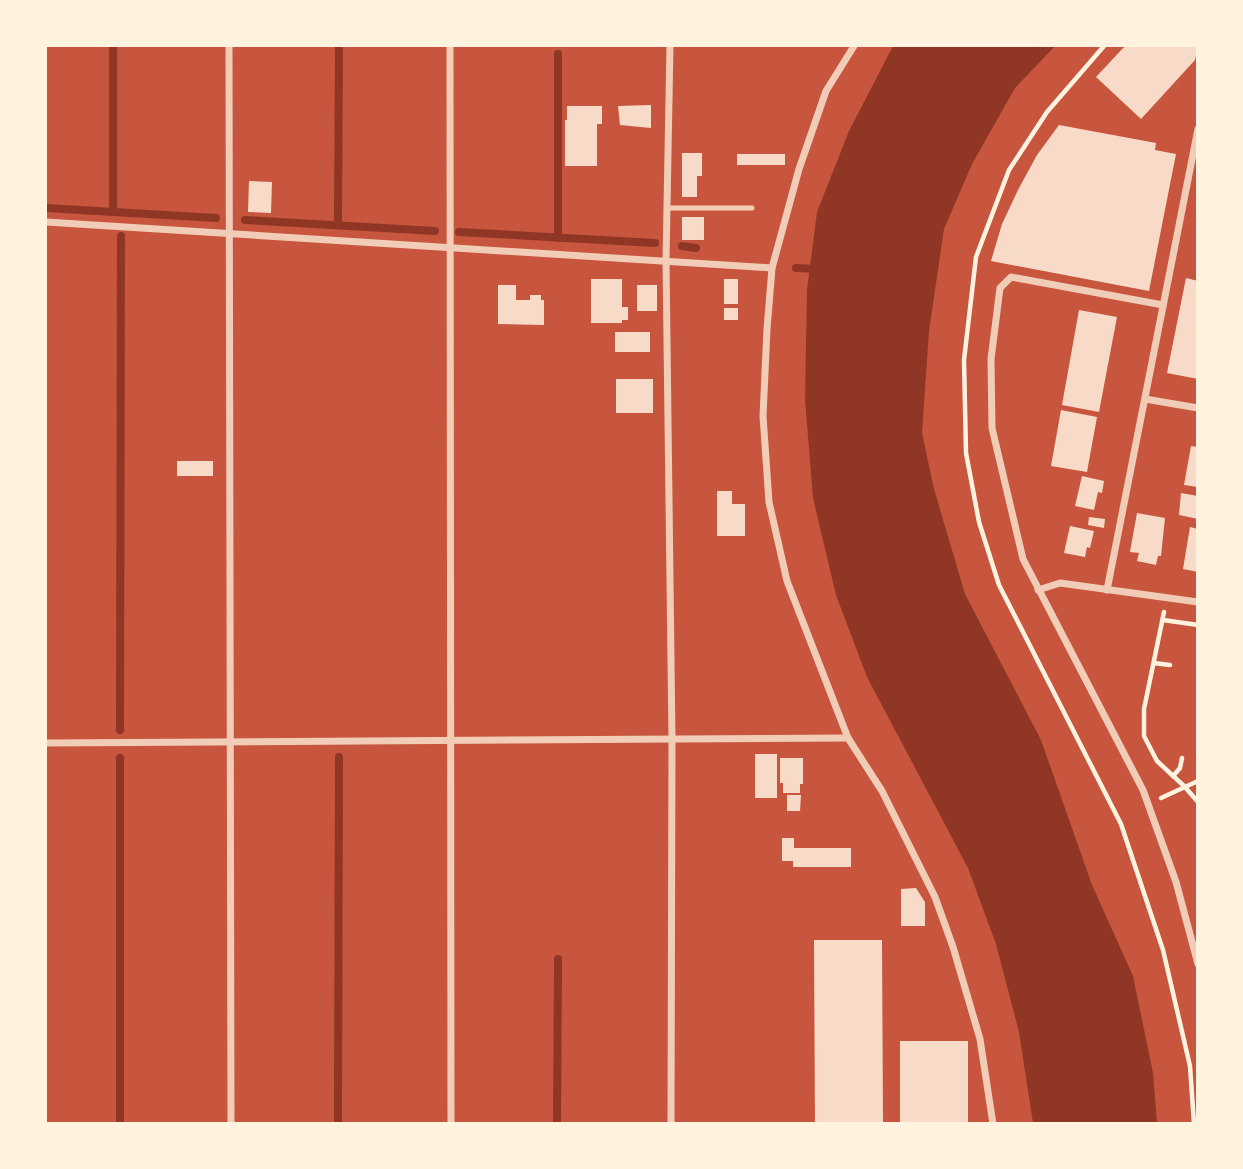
<svg xmlns="http://www.w3.org/2000/svg" width="1243" height="1169" font-family="Cabin,sans-serif">
	<rect width="100%" height="100%" fill="#c8553d"/>
	<polygon fill="#8f3625" points="893,46 1055,46 1015,88 972,164 944,229 929,331 922,433 934,489 965,594 1041,740 1092,885 1133,976 1153,1073 1157,1123 1033,1123 1019,1032 996,944 968,868 867,677 836,595 813,498 805,399 807,290 817,212 849,131"/>
	<g fill="none" stroke-linecap="round" stroke-linejoin="round">
		<g stroke="#8f3625" stroke-width="8">
			<polyline points="558,54 558,238"/>
			<polyline points="46,208 216,218"/>
			<polyline points="113,212 113,46"/>
			<polyline points="245,220 435,231"/>
			<polyline points="338,225 339,46"/>
			<polyline points="459,232 655,243"/>
			<polyline points="682,246 696,248"/>
			<polyline points="796,268 817,269"/>
			<polyline points="120,730 121,236"/>
			<polyline points="120,758 120,1124"/>
			<polyline points="338,1124 339,757"/>
			<polyline points="557,1124 558,959"/>
		</g>
	</g>
	<g fill="#f7dbc8">
		<polygon points="1125,46 1198,46 1195,60 1141,119 1096,77"/>
		<polygon points="651,105 651,128 620,125 618,106"/>
		<polygon points="567,106 602,106 602,124 597,124 597,166 565,166 565,120 567,120"/>
		<polygon points="1059,125 1156,143 1155,150 1176,154 1149,291 991,261 1002,224 1019,188 1037,155"/>
		<polygon points="682,153 702,153 702,176 697,176 697,197 682,197"/>
		<rect x="737" y="154" width="48" height="11"/>
		<polygon points="249,181 272,182 271,213 248,212"/>
		<rect x="682" y="217" width="22" height="23"/>
		<polygon points="1186,278 1198,281 1198,379 1167,373"/>
		<polygon points="591,279 622,279 622,307 628,307 628,320 622,320 622,323 591,323"/>
		<rect x="724" y="279" width="14" height="25"/>
		<polygon points="498,285 516,285 516,300 530,300 530,295 541,295 541,300 544,300 544,325 498,324"/>
		<rect x="637" y="285" width="20" height="26"/>
		<rect x="724" y="308" width="14" height="12"/>
		<polygon points="1079,310 1117,317 1099,412 1062,405"/>
		<rect x="615" y="332" width="35" height="20"/>
		<rect x="616" y="379" width="37" height="34"/>
		<polygon points="1061,410 1097,417 1087,472 1051,466"/>
		<polygon points="1191,446 1198,447 1198,487 1184,485"/>
		<rect x="177" y="461" width="36" height="15"/>
		<polygon points="1082,476 1104,481 1102,493 1098,492 1094,510 1075,506"/>
		<polygon points="717,491 732,491 732,504 745,504 745,536 717,536"/>
		<polygon points="1181,493 1198,496 1198,519 1179,515"/>
		<polygon points="1137,513 1165,518 1161,556 1158,556 1156,565 1137,561 1139,553 1130,552"/>
		<polygon points="1089,517 1105,519 1104,528 1088,525"/>
		<polygon points="1070,526 1094,531 1090,548 1087,547 1085,557 1064,553"/>
		<polygon points="1190,527 1198,529 1198,572 1183,569"/>
		<rect x="755" y="754" width="22" height="44"/>
		<polygon points="780,758 803,758 803,784 800,784 800,793 783,793 783,783 780,783"/>
		<polygon points="787,795 801,795 800,811 787,811"/>
		<polygon points="782,838 794,838 794,848 851,848 851,867 793,867 793,861 782,861"/>
		<polygon points="916,888 925,902 925,926 901,926 901,889"/>
		<polygon points="814,940 882,940 883,1124 815,1124"/>
		<rect x="900" y="1041" width="68" height="83"/>
	</g>
	<g fill="none" stroke-linecap="round" stroke-linejoin="round">
		<g stroke="#fff3e0" stroke-width="4.5">
			<polyline points="1104,46 1047,112 1009,170 976,257 964,360 966,453 979,522 999,585 1121,824 1163,950 1190,1066 1194,1124"/>
			<polyline points="1164,612 1144,709 1144,736 1157,761 1184,786 1198,802"/>
			<polyline points="1163,620 1198,625"/>
			<polyline points="1154,663 1170,665"/>
			<polyline points="1173,776 1180,768 1182,758"/>
			<polyline points="1161,798 1198,781"/>
		</g>
		<polyline stroke="#f1ccb7" stroke-width="5" points="668,208 752,208"/>
		<g stroke="#f1ccb7" stroke-width="7">
			<polyline points="229,46 231,1124"/>
			<polyline points="450,46 451,1124"/>
			<polyline points="670,46 666,261 672,739 671,1124"/>
			<polyline points="854,46 826,91 799,169 772,268 767,329 763,416 769,502 787,581 848,738 882,791 935,897 953,947 980,1039 993,1124"/>
			<polyline points="46,222 772,268"/>
			<polyline points="1163,305 1011,277 1000,288 991,359 992,428 1023,559 1143,790 1176,882 1198,964"/>
			<polyline points="1145,399 1198,408"/>
			<polyline points="1038,590 1060,583 1198,602"/>
			<polyline points="1107,590 1198,129"/>
			<polyline points="46,743 848,738"/>
		</g>
	</g>
	<rect width="1243" height="1169" fill="none" stroke="#fff3e0" stroke-width="94"/>
</svg>
